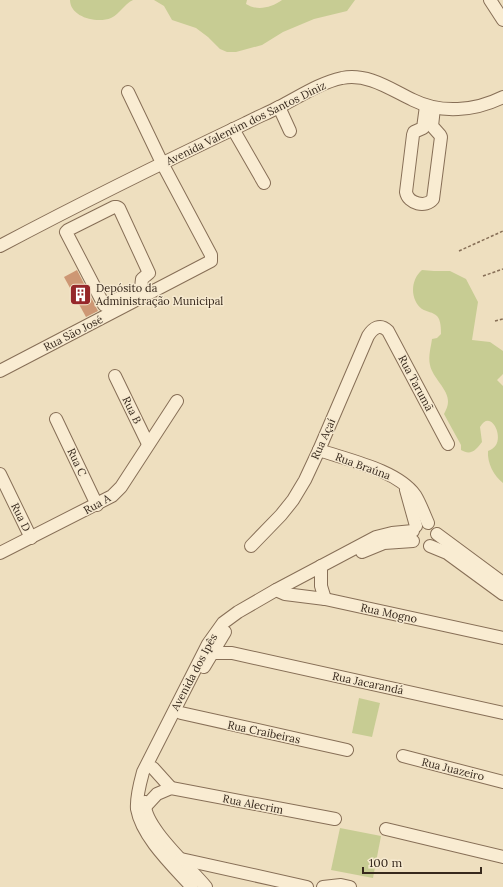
<svg xmlns="http://www.w3.org/2000/svg" width="503" height="887" font-family="Lora,serif">
	<rect width="100%" height="100%" fill="#eedfbf"/>
	<g fill="#c7cc93">
		<path d="M70 0H133C124 4 120 14 111 18 97 24 70 17 70 0Z"/>
		<path d="M154 0H247L246 4C257 11 271 8 282 0H355L347 11 314 19 283 32 262 45 236 52H227L220 49 208 37 196 28 172 20 164 6Z"/>
		<path d="M422 270 434 271H450L466 279 478 302 472 340 490 342 503 351V374L497 380 503 386V483C494 476 487 463 488 451 491 450 494 448 496 445 503 434 490 409 480 427L482 442C476 450 471 456 461 450V445L444 414C446 410 448 406 448 402 449 390 432 377 430 365 428 356 431 347 432 339L437 338 441 334C441 329 441 320 437 316 433 312 427 312 422 309 410 300 410 280 422 270Z"/>
		<polygon points="359,698 380,703 372,737 352,733"/>
		<polygon points="340,828 381,836 373,878 331,870"/>
	</g>
	<polygon fill="#cd9774" points="77,270 98,311 86,317 64,277"/>
	<g fill="none" stroke-linecap="round" stroke-linejoin="round">
		<defs>
			<g id="minor">
				<polyline points="490,0 503,20"/>
				<path d="M426 106 423 128 414 132 413 135 406 192C408 204 426 208 433 199L441 137 440 135 432 126 434 108"/>
				<polyline points="279,107 290,131"/>
				<polyline points="233,129 264,183"/>
				<polygon points="114,207 117,207 119,208 149,273 142,279 141,288 104,305 66,232 68,230"/>
				<path d="M0 246C81 203 164 162 246 123 257 117 268 113 279 107 299 97 319 83 342 78 368 73 390 89 413 100 441 114 475 111 503 97"/>
				<polyline points="0,371 211,261 211,255 162,163 128,92"/>
				<polyline points="115,376 148,444"/>
				<polyline points="56,419 97,505"/>
				<path d="M319 450C348 460 397 470 415 495 420 503 424 514 428 523"/>
				<polyline points="0,474 31,538"/>
				<polyline points="406,490 416,526"/>
				<polyline points="437,534 503,583"/>
				<path d="M251 546 281 515 293 500 305 480 319 450 368 336C373 328 380 323 388 331L448 444"/>
				<polyline points="430,546 447,553 503,594"/>
				<polyline points="362,552 384,543 413,541"/>
				<polyline points="0,553 112,496 121,487 177,401"/>
				<polyline points="321,566 321,586 325,599"/>
				<polyline points="276,590 285,594 325,599 503,638"/>
				<polyline points="213,653 232,653 503,713"/>
				<polyline points="204,667 225,632"/>
				<polyline points="181,713 347,750"/>
				<polyline points="403,756 503,782"/>
				<polyline points="153,768 171,788"/>
				<path d="M145 802C142 826 191 868 206 887"/>
				<polyline points="145,807 157,794 171,788 335,819"/>
				<polyline points="386,829 503,857"/>
				<polyline points="181,859 307,887"/>
				<path d="M192 887C173 866 142 837 137 809 136 797 140 783 143 772L208 644 223 623 238 612 276 590 376 537 392 533 413 531"/>
				<polyline points="323,887 341,885 350,887"/>
			</g>
		</defs>
		<use href="#minor" stroke="#876f57" stroke-width="14"/>
		<g stroke="#876f57" stroke-width="1.5" stroke-dasharray="3 2" stroke-linecap="butt">
			<polyline points="459,251 503,231"/>
			<polyline points="483,276 503,269"/>
			<polyline points="495,321 503,319"/>
		</g>
		<use href="#minor" stroke="#f9ecd2" stroke-width="12"/>
	</g>
	<defs>
		<symbol id="building-square" viewBox="-11 -11 22 22"><rect x="-9" y="-9" width="18" height="18" rx="4" fill="#96272a" stroke="#f6e9cf"/><path d="M-4-6H4V6H1V3H-1V6H-4ZM-2.5-4.3h1.7v1.8h-1.7ZM.8-4.3h1.7v1.8H.8ZM-2.5-1h1.7V.8h-1.7ZM.8-1h1.7V.8H.8Z" fill="#fff"/></symbol>
	</defs>
	<g fill-rule="evenodd">
		<use href="#building-square" x="68" y="282" width="25" height="25"/>
	</g>
	<g text-anchor="middle" dominant-baseline="central" stroke-width="3" stroke-linejoin="round" paint-order="stroke">
		<g font-size="11" fill="#36281c" stroke="#f6e9cf">
			<text transform="translate(246 123) rotate(-26)">Avenida Valentim dos Santos Diniz</text>
			<text transform="translate(73 333) rotate(-27)">Rua São José</text>
			<text transform="translate(416 383) rotate(62)">Rua Tarumã</text>
			<text transform="translate(132 410) rotate(64)">Rua B</text>
			<text transform="translate(323 439) rotate(-66)">Rua Açaí</text>
			<text transform="translate(77 462) rotate(64)">Rua C</text>
			<text transform="translate(363 466) rotate(20)">Rua Braúna</text>
			<text transform="translate(97 504) rotate(-29)">Rua A</text>
			<text transform="translate(21 517) rotate(64)">Rua D</text>
			<text transform="translate(389 613) rotate(12)">Rua Mogno</text>
			<text transform="translate(194 672) rotate(-62)">Avenida dos Ipês</text>
			<text transform="translate(368 683) rotate(12)">Rua Jacarandá</text>
			<text transform="translate(264 732) rotate(12)">Rua Craibeiras</text>
			<text transform="translate(453 769) rotate(14)">Rua Juazeiro</text>
			<text transform="translate(253 804) rotate(11)">Rua Alecrim</text>
		</g>
		<g font-size="11" fill="#36281c" stroke="#f6e9cf" text-anchor="start">
			<text x="96" y="288">Depósito da<tspan x="96" dy="13">Administração Municipal</tspan></text>
		</g>
	</g>
	<path d="M363 867v6h118v-6" fill="none" stroke="#36281c" stroke-width="2"/>
	<text x="369" y="867" font-size="12" fill="#36281c" stroke="#f6e9cf" stroke-width="3" paint-order="stroke">100 m</text>
</svg>
